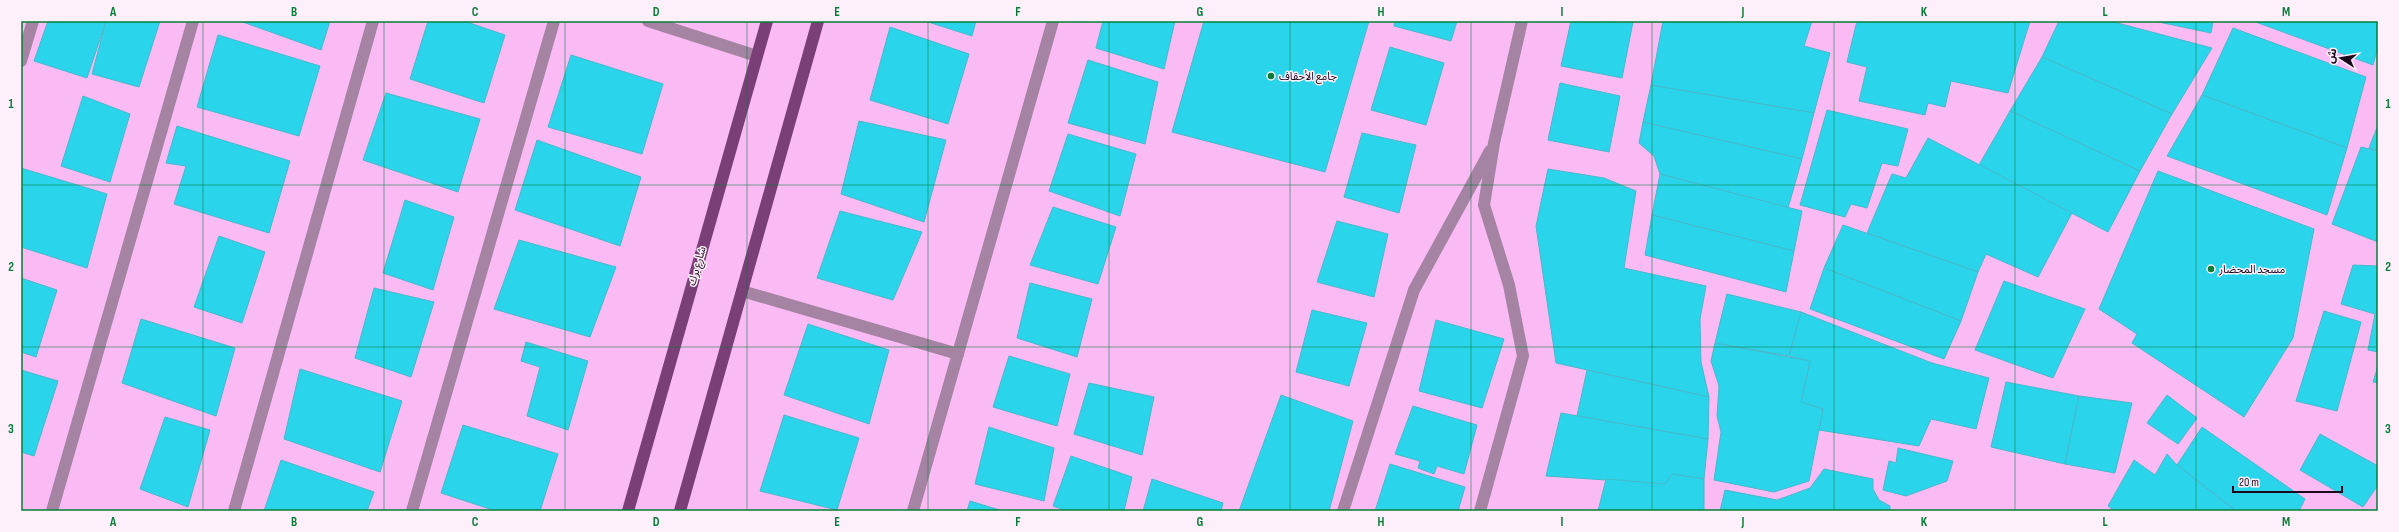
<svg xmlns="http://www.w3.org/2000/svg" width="2399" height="532" font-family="'Sofia Sans Condensed','Noto Sans Arabic',sans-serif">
	<rect width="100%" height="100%" fill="#fabbf5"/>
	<g fill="#2ad5ec" stroke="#47b9cb">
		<polygon points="48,21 106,21 87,78 34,61"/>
		<polygon points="106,21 160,21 139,87 92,74"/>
		<polygon points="240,21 330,21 321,50"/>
		<polygon points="428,21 464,21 505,35 484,103 410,79"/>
		<polygon points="925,21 976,21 972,36"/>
		<polygon points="1103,21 1175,21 1164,69 1096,48"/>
		<polygon points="1204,21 1369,21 1325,172 1172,132"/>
		<polygon points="1395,21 1457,21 1451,41 1394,26"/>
		<polygon points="1571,21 1633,22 1622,78 1561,66"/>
		<polygon points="1663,21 1812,21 1804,46 1830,53 1814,113 1651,85"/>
		<polygon points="1857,21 2030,21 2008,93 1951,81 1945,107 1928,103 1925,115 1859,101 1867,67 1847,62"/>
		<polygon points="2059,21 2110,21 2212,48 2172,114 2042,57"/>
		<polygon points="2154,21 2213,21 2211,33"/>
		<polygon points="2253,21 2378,21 2378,47 2373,65"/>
		<polygon points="890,27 969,54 948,124 870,100"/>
		<polygon points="2233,28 2366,77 2347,148 2202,95"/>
		<polygon points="218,35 320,66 299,136 197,107"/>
		<polygon points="1390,47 1444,63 1426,125 1371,110"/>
		<polygon points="571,55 663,84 642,154 548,127"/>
		<polygon points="2042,57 2172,114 2140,171 2010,111"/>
		<polygon points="1088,60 1158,82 1145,144 1068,123"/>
		<polygon points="1560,83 1620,96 1609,152 1548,140"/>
		<polygon points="1651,85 1814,113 1802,159 1643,122"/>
		<polygon points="386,93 480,119 458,192 363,160"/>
		<polygon points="2202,95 2347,148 2327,215 2167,156"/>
		<polygon points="83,96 130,114 110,182 61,166"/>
		<polygon points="1827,110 1908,129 1898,166 1882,163 1867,208 1851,204 1845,217 1800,205"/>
		<polygon points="2010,111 2140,171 2108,232 1979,165"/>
		<polygon points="859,121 946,140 924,222 841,194"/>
		<polygon points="1643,122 1802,159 1788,208 1660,174 1654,156 1639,143"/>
		<polygon points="2378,125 2378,151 2369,148"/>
		<polygon points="177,126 290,161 269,233 174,204 186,166 166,163"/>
		<polygon points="1362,133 1416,145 1399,213 1344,197"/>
		<polygon points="1068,134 1136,154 1120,216 1049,191"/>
		<polygon points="1928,138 2072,213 2038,277 1986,254 1978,272 1867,233 1892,174 1906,178"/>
		<polygon points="537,140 641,177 620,246 515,210"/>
		<polygon points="2361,147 2378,151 2378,242 2332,224"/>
		<polygon points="21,168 107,194 87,268 21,247"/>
		<polygon points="1548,169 1604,178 1636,191 1624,268 1706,286 1700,319 1701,362 1709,397 1556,363 1536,226"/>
		<polygon points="2158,171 2314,229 2293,338 2244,417 2132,343 2137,334 2099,309"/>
		<polygon points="1660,174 1802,211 1794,251 1652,215"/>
		<polygon points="405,200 454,217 433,290 383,273"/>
		<polygon points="1053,207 1116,227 1098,284 1030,265"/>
		<polygon points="840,211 922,232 893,300 817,278"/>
		<polygon points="1652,215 1794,251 1786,292 1645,255"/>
		<polygon points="1337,221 1388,234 1374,297 1317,282"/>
		<polygon points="1843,225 1978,272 1961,321 1824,268"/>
		<polygon points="219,236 265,252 242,323 194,307"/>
		<polygon points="519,240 616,267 590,337 494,309"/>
		<polygon points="2353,265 2378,266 2378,352 2368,350 2375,314 2341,304"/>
		<polygon points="1824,268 1961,321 1944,359 1810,309"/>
		<polygon points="21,278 57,290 36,357 21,352"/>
		<polygon points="2004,281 2085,309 2053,378 1975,350"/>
		<polygon points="1030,283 1092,299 1077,357 1017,338"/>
		<polygon points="374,288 434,302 411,377 355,358"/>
		<polygon points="1727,294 1801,312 1789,356 1715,343"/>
		<polygon points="1312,310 1367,323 1349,386 1296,372"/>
		<polygon points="2324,311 2361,322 2337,411 2296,401"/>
		<polygon points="1801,312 1932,363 1989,378 1976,429 1931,419 1919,446 1819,430 1823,409 1801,402 1810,361 1789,356"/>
		<polygon points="141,319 235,348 216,416 122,383"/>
		<polygon points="1436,320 1504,339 1482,408 1419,391"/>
		<polygon points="808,324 889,350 869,424 784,395"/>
		<polygon points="526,342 588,361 568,430 527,416 540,367 521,361"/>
		<polygon points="1715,343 1810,361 1801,402 1823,409 1809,481 1774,492 1714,480 1721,432 1717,416 1719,386 1711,361"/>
		<polygon points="1009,356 1070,374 1057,426 993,407"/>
		<polygon points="2378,366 2378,383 2373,382"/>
		<polygon points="300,369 402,401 380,472 284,439"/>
		<polygon points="21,370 58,381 34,456 21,452"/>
		<polygon points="1587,370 1709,397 1708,439 1577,416"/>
		<polygon points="2006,382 2079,396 2065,464 1991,447"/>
		<polygon points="1089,383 1154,397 1142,455 1074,434"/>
		<polygon points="1281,395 1353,421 1329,511 1239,511"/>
		<polygon points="2167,395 2197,418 2178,444 2147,423"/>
		<polygon points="2079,396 2132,403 2115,473 2065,464"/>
		<polygon points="1413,406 1477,425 1464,474 1437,466 1434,474 1418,468 1420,461 1395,454"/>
		<polygon points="1561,413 1708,439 1704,479 1672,474 1665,484 1546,476"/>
		<polygon points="784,415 859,438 837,510 760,491"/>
		<polygon points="165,417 210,430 188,507 140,489"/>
		<polygon points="463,425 558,454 540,511 496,511 441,493"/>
		<polygon points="989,427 1054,448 1044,501 975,484"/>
		<polygon points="2202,427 2305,499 2299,511 2236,511 2177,465"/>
		<polygon points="2320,434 2378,466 2378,485 2363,507 2300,470"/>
		<polygon points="1898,448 1953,461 1947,481 1906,496 1883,490 1889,461 1896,463"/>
		<polygon points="2167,454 2177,465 2236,511 2115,511 2108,506 2134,460 2155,475"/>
		<polygon points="1071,456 1132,477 1124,511 1067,511 1053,506"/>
		<polygon points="281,460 374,492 367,511 264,511"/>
		<polygon points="1390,464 1465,487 1458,511 1375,511"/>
		<polygon points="1824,469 1873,479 1873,489 1879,500 1890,506 1890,511 1720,511 1725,490 1777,500 1810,488"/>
		<polygon points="1672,474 1704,479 1704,511 1598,511 1606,479 1665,484"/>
		<polygon points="1152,479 1223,503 1221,511 1143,511"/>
		<polygon points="970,501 1003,511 967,511"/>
	</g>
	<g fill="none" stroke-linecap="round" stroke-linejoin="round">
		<g stroke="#a583a2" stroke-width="12">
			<polyline points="648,21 757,56"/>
			<polyline points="21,61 33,21"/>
			<polyline points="742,291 958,354"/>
			<polyline points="52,511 193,21"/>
			<polyline points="234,511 373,21"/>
			<polyline points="412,511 554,21"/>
			<polyline points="913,511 1053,21"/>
			<polyline points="1343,511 1414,290 1490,151"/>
			<polyline points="1480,511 1523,356 1509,285 1484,205 1494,143 1522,21"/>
		</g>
		<g stroke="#7a3f76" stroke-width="12">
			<polyline points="628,511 767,21"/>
			<polyline points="680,511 818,21"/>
		</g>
	</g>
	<path fill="none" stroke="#047e36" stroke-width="1" stroke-opacity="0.55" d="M203 21V511M384 21V511M565 21V511M747 21V511M928 21V511M1109 21V511M1290 21V511M1471 21V511M1652 21V511M1834 21V511M2015 21V511M2196 21V511M21 185H2378M21 347H2378"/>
	<g fill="#047e36" stroke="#fdf0fb" stroke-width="1.5">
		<circle cx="1271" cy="76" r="4"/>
		<circle cx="2211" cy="269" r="4"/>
	</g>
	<g text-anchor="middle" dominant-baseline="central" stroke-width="3" stroke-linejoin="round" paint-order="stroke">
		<g font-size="11" fill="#1c061b" stroke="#fdf0fb" text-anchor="start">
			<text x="1279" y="76">جامع الأحقاف</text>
			<text x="2219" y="269">مسجد المحضار</text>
		</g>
		<g font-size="11" fill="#1c061b" stroke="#fdf0fb">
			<text transform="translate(697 266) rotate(-74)">شارع برك</text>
		</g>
	</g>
	<rect width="2399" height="532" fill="none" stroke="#fdf0fb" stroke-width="44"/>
	<g transform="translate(2341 58) rotate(282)" stroke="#fdf0fb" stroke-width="3" paint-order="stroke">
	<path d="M0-3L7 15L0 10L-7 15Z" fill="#1c061b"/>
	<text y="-6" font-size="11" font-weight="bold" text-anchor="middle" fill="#1c061b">ش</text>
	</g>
	<path d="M2233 486v6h109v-6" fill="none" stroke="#1c061b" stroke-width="2"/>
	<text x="2239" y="486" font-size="12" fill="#1c061b" stroke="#fdf0fb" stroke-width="3" paint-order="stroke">20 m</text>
	<rect x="22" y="22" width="2355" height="488" fill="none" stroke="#047e36" stroke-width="1.5"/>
	<g font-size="13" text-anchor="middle" font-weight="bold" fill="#047e36">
		<text x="113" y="16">A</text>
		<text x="294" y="16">B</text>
		<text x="475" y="16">C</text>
		<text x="656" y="16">D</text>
		<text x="837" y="16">E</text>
		<text x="1018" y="16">F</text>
		<text x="1200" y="16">G</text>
		<text x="1381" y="16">H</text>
		<text x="1562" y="16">I</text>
		<text x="1743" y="16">J</text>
		<text x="1924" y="16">K</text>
		<text x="2105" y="16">L</text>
		<text x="2286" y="16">M</text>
		<text x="11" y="108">1</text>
		<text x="2388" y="108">1</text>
		<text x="11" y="271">2</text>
		<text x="2388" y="271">2</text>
		<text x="11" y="433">3</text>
		<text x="2388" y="433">3</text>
		<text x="113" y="526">A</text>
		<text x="294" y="526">B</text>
		<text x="475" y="526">C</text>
		<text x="656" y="526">D</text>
		<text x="837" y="526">E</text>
		<text x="1018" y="526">F</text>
		<text x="1200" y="526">G</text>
		<text x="1381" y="526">H</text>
		<text x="1562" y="526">I</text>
		<text x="1743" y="526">J</text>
		<text x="1924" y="526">K</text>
		<text x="2105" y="526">L</text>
		<text x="2286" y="526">M</text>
	</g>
</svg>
